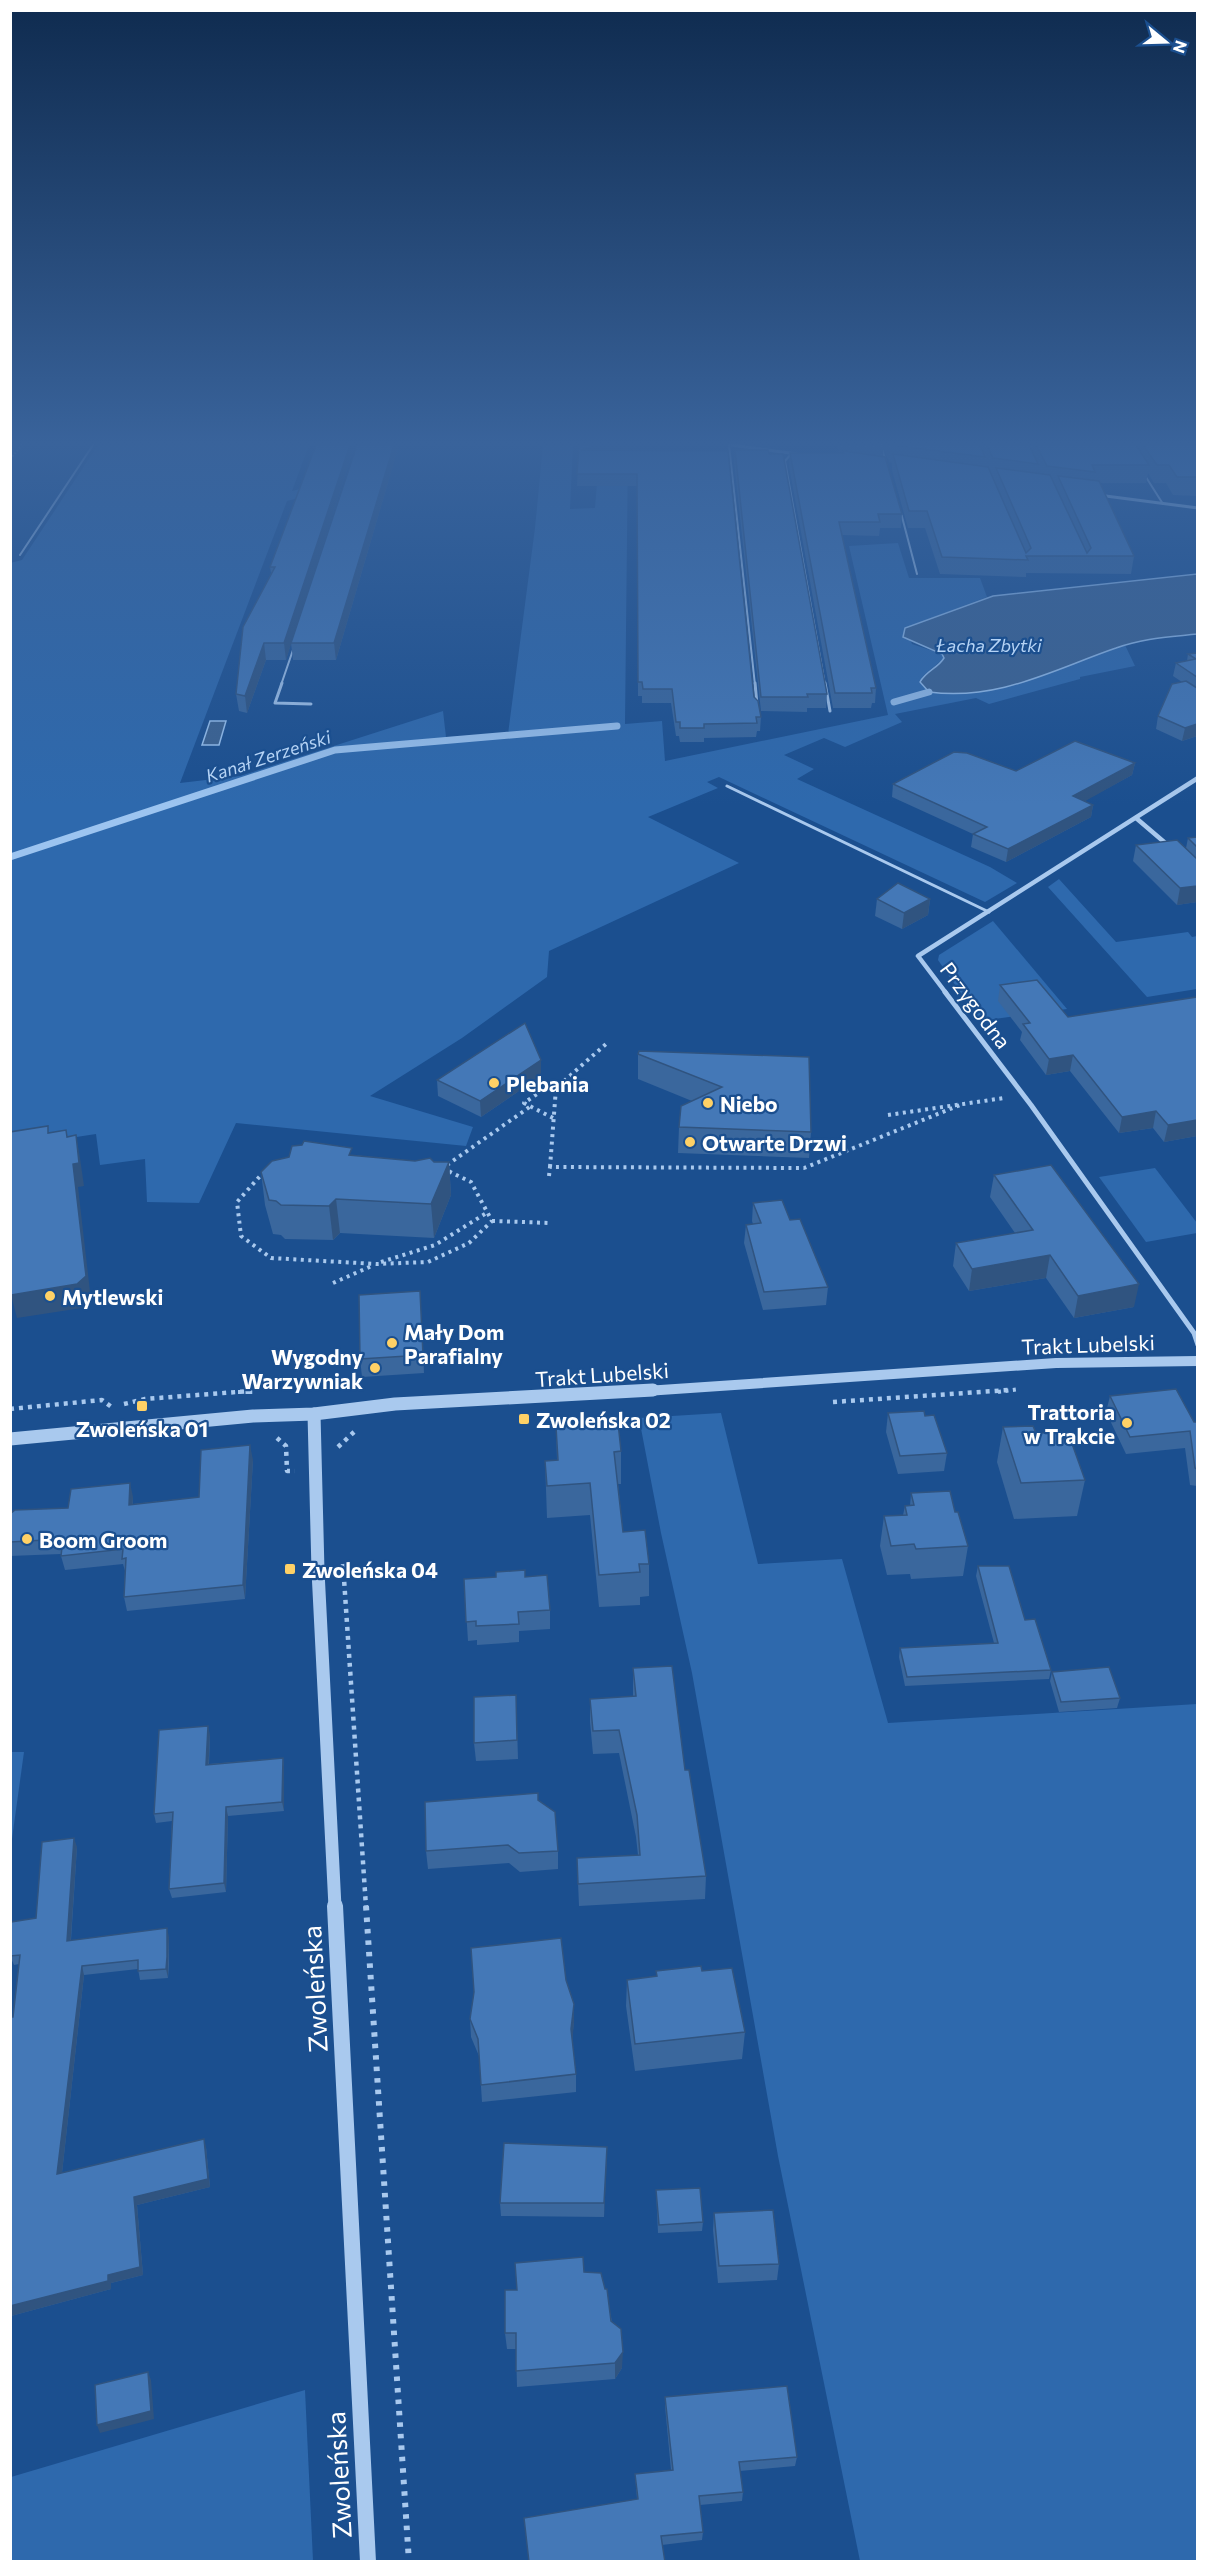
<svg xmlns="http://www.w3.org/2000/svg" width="1208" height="2572" font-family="Commissioner,sans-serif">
	<rect width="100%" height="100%" fill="#1b4f8f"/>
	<g fill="#2e69ad">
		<path d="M98 445H309L292 491 343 478 332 489 287 501 180 783 240 776 443 711 446 737 508 734 535 528 543 445H573L570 509 595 508 600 445H628L625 724 662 721 665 761 888 715 849 546 898 543 909 578H980L987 597 905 628 912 644 942 654 944 658 924 675 920 682 929 692C1009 701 1053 666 1125 645L1135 666 1080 677V679L989 704 976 698 895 714 902 722 845 747 824 738 784 755 814 769 797 779 990 867 1017 883 985 902 719 777 707 782 718 788 648 817 739 863 549 951 547 977 462 1038 370 1096 473 1127 466 1146 236 1123 199 1203 147 1202 145 1159 100 1165 96 1134 11 1147 10 563 22 560Z"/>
		<polygon points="1059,879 1116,942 1188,932 1192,937 1197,936 1197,989 1147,997 1048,887"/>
		<polygon points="993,921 1067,1009 980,1021 938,960 939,955"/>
		<polygon points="1155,1168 1197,1223 1197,1233 1146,1242 1099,1177"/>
		<polygon points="721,1413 758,1564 842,1559 888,1723 1197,1704 1197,2561 860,2561 778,2156 692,1673 661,1533 639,1418"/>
		<polygon points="11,1752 24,1752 11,1846 10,1752"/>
		<polygon points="305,2390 313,2561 11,2561 11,2477"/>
	</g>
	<g fill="#3c6290" stroke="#9cc4f0" stroke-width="1.5">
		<path d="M1197 574V634C1169 637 1143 638 1116 648 1052 670 999 701 929 692L920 682C926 671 938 668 944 658L942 654 903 637 905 628 993 596Z"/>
		<polygon points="210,721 226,721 219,745 202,745"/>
	</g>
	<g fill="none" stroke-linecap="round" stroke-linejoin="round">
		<g stroke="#9cc4f0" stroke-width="7">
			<polyline points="894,702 929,692"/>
			<polyline points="10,857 335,750 617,726"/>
		</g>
		<polyline stroke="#a9c9ee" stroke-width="2" stroke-dasharray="1.5 2" stroke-linecap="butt" points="10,459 22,445"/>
		<g stroke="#a9c9ee" stroke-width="4" stroke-dasharray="3 4.5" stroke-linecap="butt">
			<polyline points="888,1115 1004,1098"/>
			<polyline points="553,1118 524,1103 550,1085 556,1088"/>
			<polygon points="300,1162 442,1168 471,1182 492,1221 469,1243 428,1262 376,1264 271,1258 241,1236 237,1202 261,1175"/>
			<polyline points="447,1165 531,1106"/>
			<polyline points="550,1167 556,1088 606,1044"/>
			<polyline points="549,1176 550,1167 804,1168 960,1105"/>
			<polyline points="492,1221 551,1223"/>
			<polyline points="381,1262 435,1245 488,1212"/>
			<polyline points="333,1283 374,1265"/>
			<polyline points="238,1392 250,1392"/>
			<polyline points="998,1392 1020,1389"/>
		</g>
		<g stroke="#a9c9ee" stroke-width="4.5" stroke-dasharray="4 5" stroke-linecap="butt">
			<polyline points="833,1402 1009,1390"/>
			<polyline points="124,1404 145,1399 250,1391 250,1394"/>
			<polyline points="10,1409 102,1400 113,1408"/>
			<polyline points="277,1438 286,1446 287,1471 295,1471"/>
			<polyline points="338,1447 354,1432"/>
			<polyline points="343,1564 366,1907"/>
		</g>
		<polyline stroke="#a9c9ee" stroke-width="6" stroke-dasharray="4.5 7" stroke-linecap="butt" points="366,1906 409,2562"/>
		<g stroke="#a9c9ee" stroke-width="2">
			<polyline points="729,445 755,685"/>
			<polyline points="881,445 886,462"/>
			<polyline points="792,453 785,461 825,685"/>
			<polyline points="1144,474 1163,504"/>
			<polyline points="901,513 917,574"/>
			<polyline points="20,555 93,445"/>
			<polyline points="281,685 294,647"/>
		</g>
		<g stroke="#a9c9ee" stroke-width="3">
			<polyline points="282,683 275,703 311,704"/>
			<polyline points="755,683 757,705"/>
			<polyline points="825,683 830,711"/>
			<polyline points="727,786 989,912"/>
		</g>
		<g stroke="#a9c9ee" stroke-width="3">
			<polyline points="732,445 797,454"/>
			<polyline points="1098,495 1198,508"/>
		</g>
		<g stroke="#a9c9ee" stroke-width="4.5">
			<polyline points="1136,818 1170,847"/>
			<polyline points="946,993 918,956 1198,778"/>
		</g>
		<polyline stroke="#a9c9ee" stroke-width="5" points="945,992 1031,1105 1194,1333 1198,1345"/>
		<polyline stroke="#a9c9ee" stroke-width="10" points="631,1392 1056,1363 1198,1361"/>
		<g stroke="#a9c9ee" stroke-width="13">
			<polyline points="314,1414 318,1571 335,1907"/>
			<polyline points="10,1439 253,1416 314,1414 395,1404 653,1390"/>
		</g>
		<polyline stroke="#a9c9ee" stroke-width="16" points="335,1906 368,2562"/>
	</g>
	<g fill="#3a679d">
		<polygon points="355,445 295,632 357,445 399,445 336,660 293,660 291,643 286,660 266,660 247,713 239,711 236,694 271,573 270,567"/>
		<polygon points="579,445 639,445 620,451 728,451 754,697 761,717 760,731 757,731 756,737 704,738 704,742 680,742 679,736 676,736 671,703 642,703 642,696 638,696 637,486 577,486"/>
		<polygon points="837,445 1197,445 1197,496 1173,495 1166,483 1154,483 1148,473 1146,483 1100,483 1134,556 1131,574 1026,573 1026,577 940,574 925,528 908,528 892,470 892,463 889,462 883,447 883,456 902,514 901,528 880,528 879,536 842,535 876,688 875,703 872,703 871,708 833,708 789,466 790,453 839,453"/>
		<polygon points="735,450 827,694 826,708 807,708 807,712 761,711 734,462"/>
		<polygon points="1197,653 1197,736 1182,741 1156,729 1158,716 1182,682 1173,676 1176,663 1187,661 1188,654"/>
		<polygon points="1135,763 1132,775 1084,801 1093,805 1091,817 1006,862 971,847 973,834 892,797 893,784 1016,771"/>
		<polygon points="1197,837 1197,902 1177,905 1133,861 1136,845 1186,848 1188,838"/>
		<polygon points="877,899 930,899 928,915 902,929 875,916"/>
		<polygon points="1000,985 1068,1017 1197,997 1197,1136 1164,1142 1153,1128 1119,1133 1070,1071 1046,1075 1020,1040 1022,1032 998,1001"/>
		<polygon points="638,1054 809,1057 811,1132 809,1158 678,1153 679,1127 692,1101 638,1079"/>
		<polygon points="541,1060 541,1076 481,1117 438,1096 437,1080"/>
		<polygon points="353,1155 415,1161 449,1162 451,1195 434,1238 340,1233 333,1240 285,1239 281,1235 273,1234 265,1205 261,1172"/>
		<polygon points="994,1175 1134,1307 1074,1318 1046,1278 969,1291 953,1266 956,1243 1015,1233 990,1197"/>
		<polygon points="753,1203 790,1220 828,1287 826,1305 763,1310 744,1243 746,1225 753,1224 752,1221"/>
		<polygon points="420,1291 424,1373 362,1377 360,1359"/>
		<polygon points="1110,1396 1194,1422 1197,1422 1197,1486 1190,1485 1185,1448 1126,1454 1106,1412"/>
		<polygon points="888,1413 925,1416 947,1453 944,1471 898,1474 886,1432"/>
		<polygon points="556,1427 621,1451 621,1484 618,1484 623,1532 649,1564 649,1596 640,1597 640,1605 599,1607 590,1515 547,1518 545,1461 557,1460"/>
		<polygon points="1003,1427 1036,1433 1060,1439 1085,1480 1077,1516 1014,1519 997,1462"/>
		<polygon points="253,1460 245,1599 127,1611 124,1597 125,1571 123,1564 65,1570 61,1556 61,1554 10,1556 10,1514 68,1508 133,1497 133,1504 199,1497"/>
		<polygon points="911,1493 955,1512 968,1546 963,1576 911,1579 910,1574 887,1575 880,1546 884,1516 903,1515 905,1506 910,1506"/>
		<polygon points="978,1566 1025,1620 1051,1670 1049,1679 905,1686 899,1657 900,1648 994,1643 976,1576"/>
		<polygon points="525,1577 550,1610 550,1629 519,1631 519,1642 477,1645 477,1640 468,1641 464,1579"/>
		<polygon points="633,1668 685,1770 706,1876 705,1899 579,1906 577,1858 638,1855 636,1837 619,1753 593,1754 590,1722 590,1699 633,1696"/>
		<polygon points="1052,1672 1120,1698 1117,1708 1059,1712 1050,1681"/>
		<polygon points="516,1695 518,1759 476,1761 474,1743"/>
		<polygon points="210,1735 209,1764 283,1758 284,1767 284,1811 228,1816 226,1892 172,1898 169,1889 172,1821 156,1823 154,1814"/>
		<polygon points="538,1800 558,1851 558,1869 520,1872 509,1863 428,1869 426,1851"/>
		<polygon points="77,1847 71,1940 169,1937 169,1966 168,1978 140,1980 138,1969 84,1975 62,2173 206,2147 210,2187 137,2205 143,2275 111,2283 111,2289 11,2316 12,2354 10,2355 10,2017 13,2017 19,1964 14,1965 10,1956 36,1918"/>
		<polygon points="656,1971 702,1971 745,2032 742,2059 635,2071 626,2006 627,1980 656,1976"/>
		<polygon points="566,1980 574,2004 574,2022 572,2038 576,2074 576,2092 482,2102 479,2056 471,2037 470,2019"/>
		<polygon points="607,2147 604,2217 501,2216 500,2203"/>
		<polygon points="656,2190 703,2222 702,2231 658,2233"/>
		<polygon points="714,2213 779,2264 777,2280 718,2283 713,2230"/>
		<polygon points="584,2272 605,2289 622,2368 615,2379 517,2387 516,2349 507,2349 505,2333 517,2290"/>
		<polygon points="665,2397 797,2457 795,2466 740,2471 743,2492 742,2501 700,2505 703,2532 702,2540 662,2545 637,2499 635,2474 671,2470 665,2406"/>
	</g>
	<g fill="#305480">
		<polygon points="350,445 355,445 286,660 284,643"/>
		<polygon points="394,445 399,445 336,660 334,643"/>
		<polygon points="600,445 639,445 581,462 581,450"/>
		<polygon points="264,643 266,660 247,713 245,696"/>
		<polygon points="1197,724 1197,736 1182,741 1185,728"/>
		<polygon points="1135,763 1132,775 1071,809 1073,796"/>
		<polygon points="1093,805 1091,817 1006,862 1008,849"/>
		<polygon points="1197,886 1197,902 1177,905 1180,888"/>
		<polygon points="930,899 928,915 902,929 904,913"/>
		<polygon points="1073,1055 1070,1071 1046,1075 1049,1059"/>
		<polygon points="541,1060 541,1076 481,1117 480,1101"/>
		<polygon points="1156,1111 1153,1128 1119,1133 1122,1117"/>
		<polygon points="1197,1120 1197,1136 1164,1142 1168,1125"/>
		<polygon points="76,1135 80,1158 84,1186 78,1187 91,1300 82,1308 17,1318 11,1295 73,1164"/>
		<polygon points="449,1162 451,1195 434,1238 431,1204"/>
		<polygon points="336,1199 340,1233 333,1240 329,1206"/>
		<polygon points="1050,1255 1046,1278 969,1291 972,1269"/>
		<polygon points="1139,1284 1134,1307 1074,1318 1078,1296"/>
		<polygon points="250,1445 253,1460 245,1599 243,1585"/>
		<polygon points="130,1483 133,1497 132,1519 129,1505"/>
		<polygon points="208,1726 210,1735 208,1774 206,1765"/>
		<polygon points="283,1758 284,1767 284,1811 282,1802"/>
		<polygon points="226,1807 228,1816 226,1892 224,1883"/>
		<polygon points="74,1838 77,1847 70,1950 67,1941"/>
		<polygon points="167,1928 169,1937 168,1978 166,1969"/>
		<polygon points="82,1966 84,1975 61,2182 57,2174"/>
		<polygon points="574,2004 574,2022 572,2046 571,2029"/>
		<polygon points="204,2139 206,2147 210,2187 137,2205 143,2275 111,2283 111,2289 11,2316 12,2354 10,2355 10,2306 108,2275 134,2197"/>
		<polygon points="607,2147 607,2161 604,2217 604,2203"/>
		<polygon points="623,2352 622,2368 615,2379 615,2363"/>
		<polygon points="148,2372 151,2380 154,2419 100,2433 97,2425"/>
	</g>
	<g fill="#4478b7" stroke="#305480" stroke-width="1.5">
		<polygon points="316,445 350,445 284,643 264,643 245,696 236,694 243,627 275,567 270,567"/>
		<polygon points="357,445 394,445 334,643 291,643"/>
		<polygon points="579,445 600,445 581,450 728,451 754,697 758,701 761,717 756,717 757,723 704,724 704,728 680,728 680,722 676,722 672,689 643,689 642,682 638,682 637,474 577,474"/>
		<polygon points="891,445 980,445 985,457"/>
		<polygon points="987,445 1029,445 1038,464 993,458"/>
		<polygon points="1036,445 1136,445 1149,465 1092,465 1095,472 1047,466"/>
		<polygon points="1143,445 1197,445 1197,477 1177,477 1169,465 1157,465"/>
		<polygon points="735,450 768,450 769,454 783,454 827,694 807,694 808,697 761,697"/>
		<polygon points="843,451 885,457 902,514 878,514 880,522 839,522 876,688 871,688 872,693 835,693 790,453 844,453"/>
		<polygon points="893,454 988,467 1026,553 1031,548 996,468 1050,475 1087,553 1091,548 1058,476 1099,481 1134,556 1026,556 1028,560 942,557 927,511 909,511"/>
		<polygon points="1197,653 1197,677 1176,663 1196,659 1188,654"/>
		<polygon points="1186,681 1197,688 1197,724 1185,728 1158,716 1172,684"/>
		<polygon points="1075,741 1135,763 1073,796 1093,805 1008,849 973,834 987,827 893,784 954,752 967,753 1016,771"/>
		<polygon points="1197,837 1197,847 1188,838"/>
		<polygon points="1177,840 1197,859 1197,886 1180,888 1136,845"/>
		<polygon points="898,883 930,899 904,913 877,899"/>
		<polygon points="1037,980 1068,1017 1197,997 1197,1120 1168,1125 1156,1111 1122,1117 1073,1055 1049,1059 1023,1024 1030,1023 1000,985"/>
		<polygon points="525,1023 541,1060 480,1101 437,1080"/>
		<polygon points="639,1051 809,1057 811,1132 679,1127 681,1106 722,1087 638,1054"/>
		<polygon points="48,1126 48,1133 66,1130 67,1137 76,1135 79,1163 73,1164 86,1276 77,1284 11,1295 10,1132"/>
		<polygon points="304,1141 352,1148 349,1155 415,1161 430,1158 434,1162 449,1162 431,1204 336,1199 329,1206 281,1205 276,1201 269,1200 261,1172 272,1161 289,1157 292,1146 302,1145"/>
		<polygon points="1051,1165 1139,1284 1078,1296 1050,1255 972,1269 956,1243 1033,1230 994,1175"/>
		<polygon points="782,1200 790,1220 800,1219 828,1287 764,1292 746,1225 761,1223 753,1203"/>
		<polygon points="420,1291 423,1355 360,1359 359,1295"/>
		<polygon points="1176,1389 1194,1422 1197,1422 1197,1469 1195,1468 1190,1431 1130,1437 1110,1396"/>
		<polygon points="924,1411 925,1416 934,1415 947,1453 900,1456 888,1413"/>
		<polygon points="618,1423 621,1451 614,1452 623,1532 645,1530 649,1564 639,1564 640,1572 599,1575 590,1483 547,1486 545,1461 558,1460 556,1427"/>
		<polygon points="1033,1426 1036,1433 1057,1432 1060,1439 1070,1438 1085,1480 1021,1483 1003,1427"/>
		<polygon points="250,1445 243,1585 124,1597 126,1558 122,1559 123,1549 61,1556 63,1539 10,1542 10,1514 15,1510 68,1508 71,1489 130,1483 129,1505 199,1497 201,1450"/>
		<polygon points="950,1491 955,1512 958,1512 968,1546 916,1549 914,1544 891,1546 884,1516 907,1515 905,1506 914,1505 911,1493"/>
		<polygon points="978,1566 1009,1566 1025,1620 1035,1619 1051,1670 907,1677 900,1648 998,1643"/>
		<polygon points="525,1570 525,1577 547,1575 550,1610 518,1612 519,1624 476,1626 476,1621 466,1622 464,1579 496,1577 496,1572"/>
		<polygon points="672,1666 685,1770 689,1770 706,1876 578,1884 577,1858 640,1855 637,1815 619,1730 593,1731 590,1699 636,1696 633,1668"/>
		<polygon points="1109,1667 1120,1698 1061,1702 1052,1672"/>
		<polygon points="516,1695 517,1740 474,1743 474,1697"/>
		<polygon points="208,1726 206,1765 283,1758 282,1802 226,1807 224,1883 169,1889 173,1812 154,1814 159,1730"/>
		<polygon points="538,1793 538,1800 555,1812 558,1851 519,1853 508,1845 426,1851 425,1802"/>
		<polygon points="74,1838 67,1941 167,1928 167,1957 166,1969 138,1971 138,1960 82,1966 57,2174 204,2139 208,2179 134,2197 140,2267 108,2275 108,2281 10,2306 10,2017 13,2017 20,1955 10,1956 11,1922 36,1918 42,1842"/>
		<polygon points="561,1938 566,1980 574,2004 571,2029 576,2074 481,2085 478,2039 470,2019 474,1992 471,1948"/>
		<polygon points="701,1966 702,1971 732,1968 745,2032 635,2044 627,1980 657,1976 656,1971"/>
		<polygon points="504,2143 607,2147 604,2203 500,2203"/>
		<polygon points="700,2188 703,2222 659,2225 656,2190"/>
		<polygon points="773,2210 779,2264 719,2266 714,2213"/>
		<polygon points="583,2257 584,2272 601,2273 605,2289 607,2289 611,2321 621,2329 623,2352 615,2363 516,2371 516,2333 505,2333 505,2290 517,2290 515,2263"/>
		<polygon points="148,2372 151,2411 97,2425 95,2385"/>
		<polygon points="787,2386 797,2457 739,2462 743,2492 699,2496 703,2532 661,2536 665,2562 529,2562 524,2518 638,2499 635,2474 673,2470 665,2397"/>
	</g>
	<linearGradient id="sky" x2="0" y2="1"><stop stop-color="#0f2b4f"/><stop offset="0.55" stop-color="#39639b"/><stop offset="1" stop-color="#39639b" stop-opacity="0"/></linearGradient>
	<rect width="1208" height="805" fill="url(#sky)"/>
	<g fill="#ffd166" stroke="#1b4f8f" stroke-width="2">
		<circle cx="494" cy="1083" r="6"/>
		<circle cx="708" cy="1103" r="6"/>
		<circle cx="690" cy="1142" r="6"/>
		<circle cx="50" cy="1296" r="6"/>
		<circle cx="392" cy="1343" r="6"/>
		<circle cx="375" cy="1368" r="6"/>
		<rect x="136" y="1400" width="12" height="12" rx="3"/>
		<rect x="518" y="1413" width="12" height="12" rx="3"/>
		<circle cx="1127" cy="1423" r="6"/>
		<circle cx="27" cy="1539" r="6"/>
		<rect x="284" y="1563" width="12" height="12" rx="3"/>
	</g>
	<g text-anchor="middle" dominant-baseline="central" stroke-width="4.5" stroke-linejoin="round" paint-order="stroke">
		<g font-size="18" font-style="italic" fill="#b5d3f5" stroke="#1b4f8f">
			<text x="989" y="645">Łacha Zbytki</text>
			<text transform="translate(268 756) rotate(-18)">Kanał Zerzeński</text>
		</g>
		<g font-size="21" fill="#fff" stroke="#1b4f8f">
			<text transform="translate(976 1005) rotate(53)">Przygodna</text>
			<text transform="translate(1088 1344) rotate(-2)">Trakt Lubelski</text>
			<text transform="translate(602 1374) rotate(-4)">Trakt Lubelski</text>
		</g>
		<g font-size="21" font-weight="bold" fill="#fff" stroke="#1b4f8f" text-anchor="start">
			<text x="506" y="1083">Plebania</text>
			<text x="720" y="1103">Niebo</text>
			<text x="702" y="1142">Otwarte Drzwi</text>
			<text x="62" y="1296">Mytlewski</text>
			<text x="404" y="1331">Mały Dom<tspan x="404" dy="24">Parafialny</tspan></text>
			<text x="363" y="1356" text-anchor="end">Wygodny<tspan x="363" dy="24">Warzywniak</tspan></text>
			<text x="1115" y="1411" text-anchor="end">Trattoria<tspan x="1115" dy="24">w Trakcie</tspan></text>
			<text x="536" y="1419">Zwoleńska 02</text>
			<text x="142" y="1428" text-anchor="middle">Zwoleńska 01</text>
			<text x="39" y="1539">Boom Groom</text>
			<text x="302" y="1569">Zwoleńska 04</text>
		</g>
		<g font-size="26" fill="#fff" stroke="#1b4f8f">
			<text transform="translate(314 1989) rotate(-93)">Zwoleńska</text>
			<text transform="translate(338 2475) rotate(-93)">Zwoleńska</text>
		</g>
	</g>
	<rect width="1208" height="2572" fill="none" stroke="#ffffff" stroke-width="24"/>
	<g transform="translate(1166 42) rotate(109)" stroke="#1b4f8f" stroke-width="4.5" paint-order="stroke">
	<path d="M0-4.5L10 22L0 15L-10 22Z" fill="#ffffff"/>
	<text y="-9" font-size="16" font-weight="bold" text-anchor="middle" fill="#ffffff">N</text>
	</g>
</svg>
